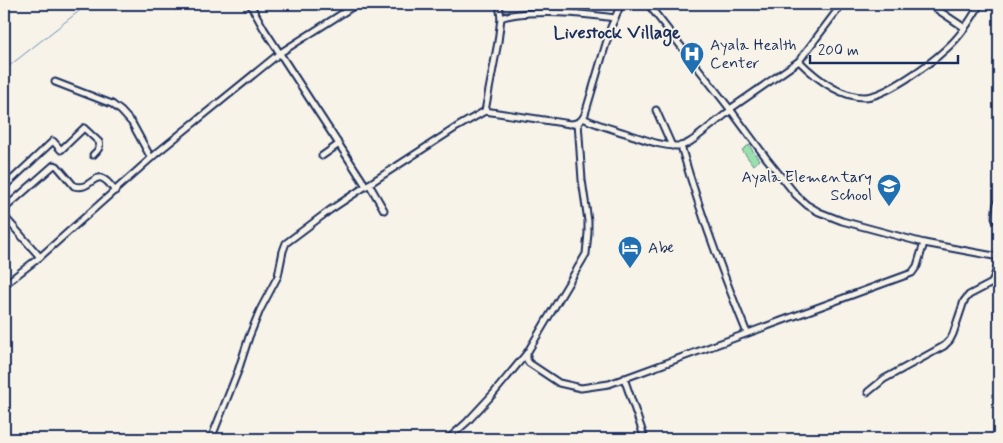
<svg xmlns="http://www.w3.org/2000/svg" width="1003" height="443" font-family="Mynerve,sans-serif">
	<rect width="100%" height="100%" fill="#f7f3e8"/>
	<filter id="ink" filterUnits="userSpaceOnUse"><feTurbulence type="fractalNoise" baseFrequency=".02" numOctaves="2"/><feDisplacementMap in="SourceGraphic" scale="10" xChannelSelector="R" yChannelSelector="G"/><feConvolveMatrix kernelMatrix="1 2 1 2 8 2 1 2 1" color-interpolation-filters="sRGB"/></filter>
	<g filter="url(#ink)">
		<polygon fill="#9ae0ae" stroke="#5a8886" points="749,145 759,160 753,165 742,150"/>
		<g fill="none" stroke-linecap="round" stroke-linejoin="round">
			<g stroke="#688ebb" stroke-width="1">
				<polyline points="138,4 176,10 179,4"/>
				<polyline points="4,70 88,4"/>
			</g>
			<defs>
				<g id="minor">
					<path d="M250 4 264 29 366 186 457 127 485 111 570 124C578 123 582 122 585 114L611 27 621 4"/>
					<polyline points="648,4 730,109 767,159 796,195 807,205 819,212 842,221 924,243 999,257"/>
					<polyline points="929,4 965,28"/>
					<path d="M501 18C510 14 518 14 528 13 559 11 584 14 615 18"/>
					<path d="M799 61C816 78 839 97 864 97 885 97 930 64 946 49 960 37 971 20 980 4"/>
					<polyline points="55,82 112,104 121,111 132,123 151,158"/>
					<polyline points="730,109 799,61 842,4"/>
					<polyline points="656,110 672,146"/>
					<polyline points="485,111 498,42 501,18 499,4"/>
					<path d="M583 118C597 125 613 129 628 134 644 139 662 147 679 146 684 146 688 143 693 140L731 110"/>
					<path d="M681 146C699 210 722 272 747 333"/>
					<polyline points="322,156 339,144"/>
					<polyline points="369,184 384,210"/>
					<path d="M4 187 53 141 61 150 84 128 99 142C101 148 97 151 93 155"/>
					<polyline points="997,203 995,217 996,220 999,221"/>
					<path d="M4 209 54 165 57 166 74 186C95 192 94 161 115 191"/>
					<polyline points="4,216 40,257"/>
					<polyline points="4,285 40,257 158,152 280,53 357,4"/>
					<polyline points="998,314 999,313"/>
					<polyline points="527,353 527,360 529,363 559,383 581,388 609,384 912,273 917,266 924,243"/>
					<polyline points="624,378 645,439"/>
					<polyline points="868,392 884,379 944,346 950,340 953,334 964,301 969,295 992,283 998,265 999,251"/>
					<polyline points="211,439 238,371 249,337 260,310 278,276 283,251 286,243 330,210 366,186"/>
					<polyline points="448,439 467,422 493,394 527,353 586,254 588,233 588,221 582,180 578,122"/>
				</g>
			</defs>
			<use href="#minor" stroke="#1b2f5e" stroke-width="9"/>
			<use href="#minor" stroke="#f7f3e8" stroke-width="5"/>
		</g>
	</g>
	<defs>
		<symbol id="hospital-pin" viewBox="-11 -11 22 30"><path d="M0 17L-7.5 6A9.5 9.5 0 1 1 7.5 6Z" fill="#1f6fb2" stroke="#f7f3e8"/><path d="M-5-5h3v3.5h4V-5h3V5h-3V1.5h-4V5h-3Z" fill="#fff"/></symbol>
		<symbol id="school-pin" viewBox="-11 -11 22 30"><path d="M0 17L-7.5 6A9.5 9.5 0 1 1 7.5 6Z" fill="#1f6fb2" stroke="#f7f3e8"/><path d="M0-5L7-2L0 1L-7-2ZM-4 1L0 2.5L4 1V4Q0 6-4 4Z" fill="#fff"/></symbol>
		<symbol id="hotel-pin" viewBox="-11 -11 22 30"><path d="M0 17L-7.5 6A9.5 9.5 0 1 1 7.5 6Z" fill="#1f6fb2" stroke="#f7f3e8"/><path d="M-6-4.5h1.5V1H6V5H4.5V3h-9V5H-6ZM-4 0a1.8 1.8 0 1 1 3.6 0ZM.5 0V-2.5h3Q6-2.5 6 0Z" fill="#fff"/></symbol>
	</defs>
	<g fill-rule="evenodd">
		<use href="#hospital-pin" x="678" y="40" width="28" height="38"/>
		<use href="#school-pin" x="875" y="172" width="28" height="38"/>
		<use href="#hotel-pin" x="616" y="234" width="28" height="38"/>
	</g>
	<g text-anchor="middle" dominant-baseline="central" stroke-width="4" stroke-linejoin="round" paint-order="stroke">
		<g font-size="16" fill="#1b2f5e" stroke="#f7f3e8" text-anchor="start">
			<text x="710" y="45">Ayala Health<tspan x="710" dy="18">Center</tspan></text>
			<text x="872" y="177" text-anchor="end">Ayala Elementary<tspan x="872" dy="18">School</tspan></text>
			<text x="648" y="248">Abe</text>
		</g>
		<g font-size="18" font-weight="bold" fill="#1b2f5e" stroke="#f7f3e8">
			<text x="617" y="33">Livestock Village</text>
		</g>
	</g>
	<rect width="1003" height="443" fill="none" stroke="#f7f3e8" stroke-width="20"/>
	<rect x="10" y="10" width="983" height="423" fill="none" stroke="#1b2f5e" stroke-width="2" filter="url(#ink)"/>
	<path d="M810 55v8h148v-8" fill="none" stroke="#1b2f5e" stroke-width="2.5"/>
	<text x="818" y="55" font-size="15" fill="#1b2f5e" stroke="#f7f3e8" stroke-width="4" paint-order="stroke">200 m</text>
</svg>
